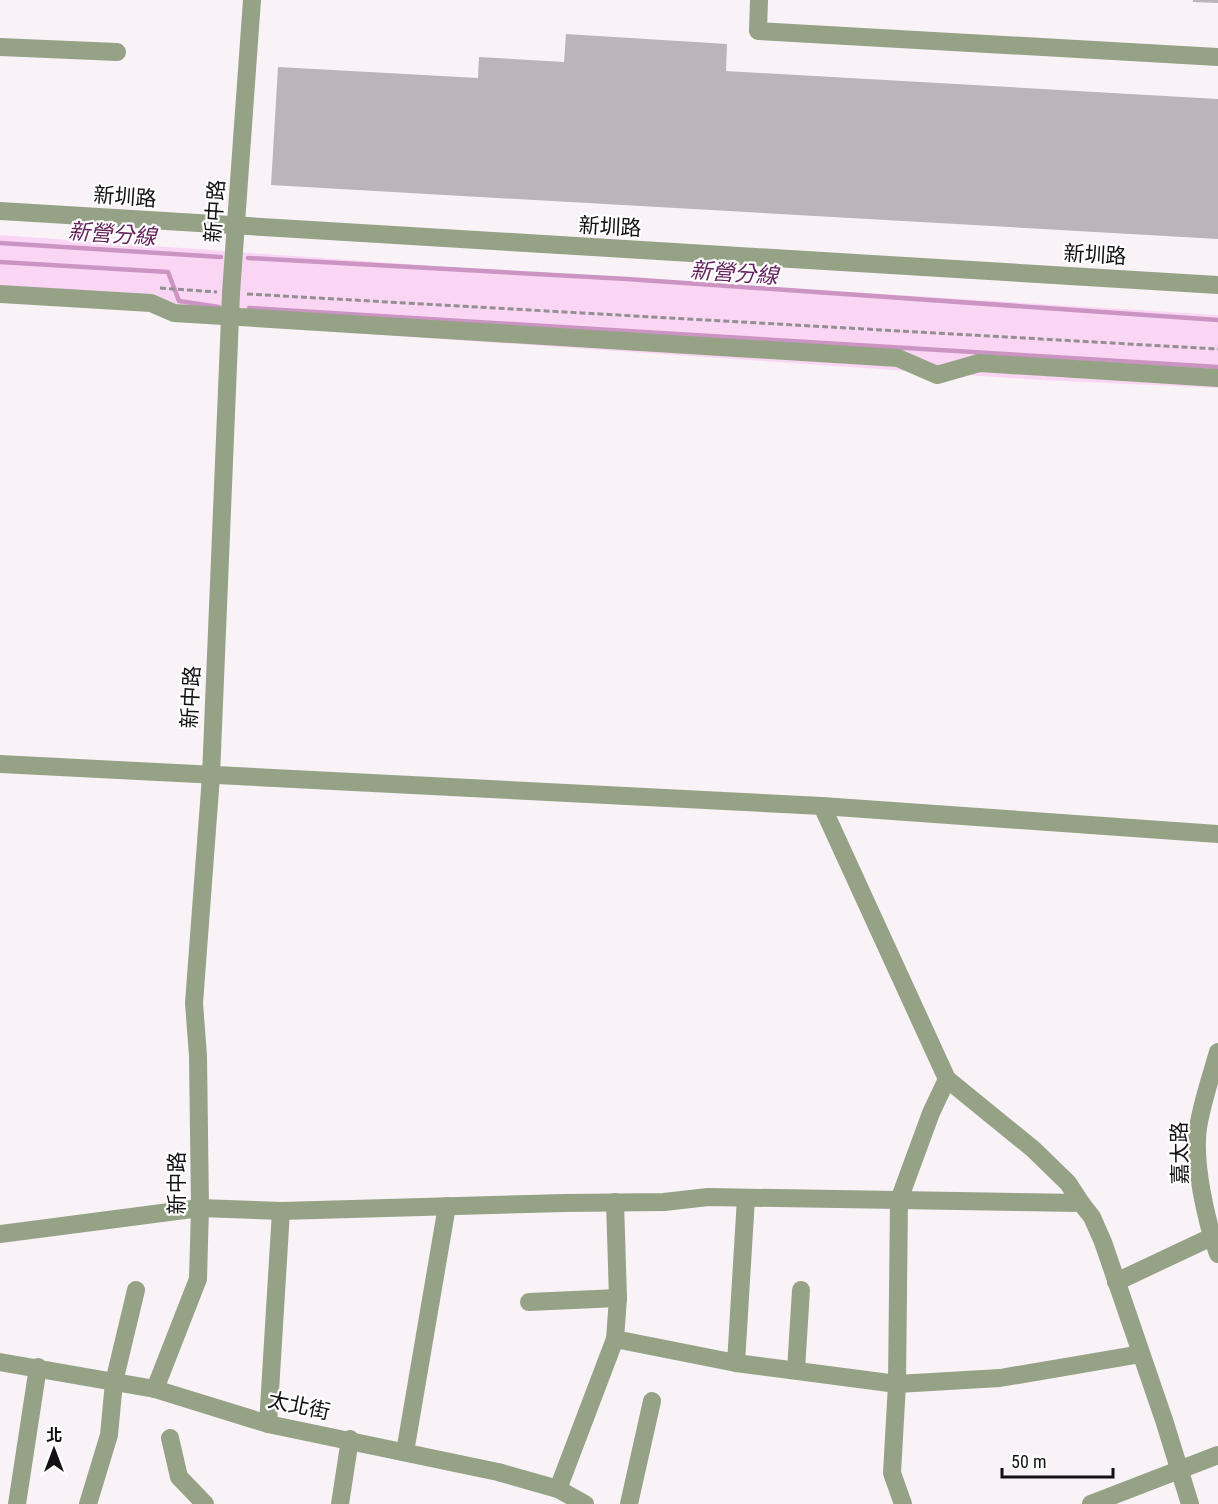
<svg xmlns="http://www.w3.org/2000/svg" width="1218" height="1504" font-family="'Roboto Condensed','Noto Sans TC',sans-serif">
	<rect width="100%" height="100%" fill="#f9f3f8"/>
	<polygon fill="#fbd5f4" points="0,235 448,267 1218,315 1218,388 1040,380 353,333 144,309 0,302"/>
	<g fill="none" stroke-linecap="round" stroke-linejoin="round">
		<g stroke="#cc94c3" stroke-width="4.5">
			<polyline points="0,243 221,257"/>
			<polyline points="248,258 627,279 1218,320"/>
			<polyline points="0,262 168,272 179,301 219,307"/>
			<polyline points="249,308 1218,367"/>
		</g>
	</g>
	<g fill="#bbb5ba">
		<polygon points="1193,0 1218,0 1218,3 1193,2"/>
		<polygon points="566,34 727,44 726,71 1218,99 1218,239 271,185 278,67 478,78 479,57 564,62"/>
	</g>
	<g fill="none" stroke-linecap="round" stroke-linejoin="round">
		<g stroke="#938f93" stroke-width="3" stroke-dasharray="6 3" stroke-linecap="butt">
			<polyline points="160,288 217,292"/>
			<polyline points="247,294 1218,349"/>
		</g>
		<g stroke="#96a286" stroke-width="18">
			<polyline points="759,0 758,31 1218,57"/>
			<polyline points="0,47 117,52"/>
			<polyline points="0,211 1218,285"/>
			<polyline points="0,294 151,303 174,313 898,358 937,375 979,363 1218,378"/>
			<polyline points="0,764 822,806 1218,834"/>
			<polyline points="822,806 947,1079 1033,1149 1068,1183 1081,1203"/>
			<path d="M1218 1052C1211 1077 1202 1102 1198 1128 1193 1162 1206 1221 1218 1254"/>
			<polyline points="615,1202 618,1298 615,1339 736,1363 897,1384 1000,1378 1141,1354"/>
			<polyline points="0,1234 200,1208 281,1211 565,1203 664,1202 708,1197 1081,1203 1092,1217 1103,1242 1164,1420 1190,1504"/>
			<polyline points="1116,1282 1218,1234"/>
			<polyline points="529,1302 618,1298"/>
			<polyline points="0,1362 155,1389 268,1424 498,1472 558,1489 585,1504"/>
			<polyline points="736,1363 746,1198"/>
			<polyline points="796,1370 801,1290"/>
			<polyline points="155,1389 198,1279 200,1208 198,1056 194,1003 211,776 231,293 252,0"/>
			<polyline points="268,1424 281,1211"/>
			<polyline points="170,1438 179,1477 205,1504"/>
			<polyline points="405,1452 447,1206"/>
			<polyline points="558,1489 615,1339"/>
			<polyline points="17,1504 38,1367"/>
			<polyline points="88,1504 109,1435 114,1382 136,1290"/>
			<polyline points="340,1504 350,1439"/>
			<polyline points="629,1504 652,1401"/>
			<polyline points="903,1504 892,1473 897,1384 899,1200 931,1113 947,1079"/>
			<polyline points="1091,1504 1218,1455"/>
		</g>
	</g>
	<g text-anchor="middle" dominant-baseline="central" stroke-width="4.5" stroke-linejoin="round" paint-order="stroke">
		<g font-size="21" fill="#131113" stroke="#fff">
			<text transform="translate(125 197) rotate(4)">新圳路</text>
			<text transform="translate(215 211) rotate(-86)">新中路</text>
			<text transform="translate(610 227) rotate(3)">新圳路</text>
			<text transform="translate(1095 255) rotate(3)">新圳路</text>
			<text transform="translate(191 697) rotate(-87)">新中路</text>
			<text transform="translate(1180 1153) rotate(-91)">嘉太路</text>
			<text transform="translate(177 1183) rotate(-90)">新中路</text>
			<text transform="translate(299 1406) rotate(12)">太北街</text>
		</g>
		<g font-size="22" font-style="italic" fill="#65235e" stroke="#fff">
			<text transform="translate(112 234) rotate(4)">新營分線</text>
			<text transform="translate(734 273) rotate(4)">新營分線</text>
		</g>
	</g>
	<g transform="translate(54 1450)" stroke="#ffffff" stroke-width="4.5" paint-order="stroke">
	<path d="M0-4.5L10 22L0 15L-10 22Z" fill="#131113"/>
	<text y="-9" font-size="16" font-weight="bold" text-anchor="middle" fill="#131113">北</text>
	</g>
	<path d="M1002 1468v9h111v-9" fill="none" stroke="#131113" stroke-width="3"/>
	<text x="1011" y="1468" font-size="18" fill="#131113" stroke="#ffffff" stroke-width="4.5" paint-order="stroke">50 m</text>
</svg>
